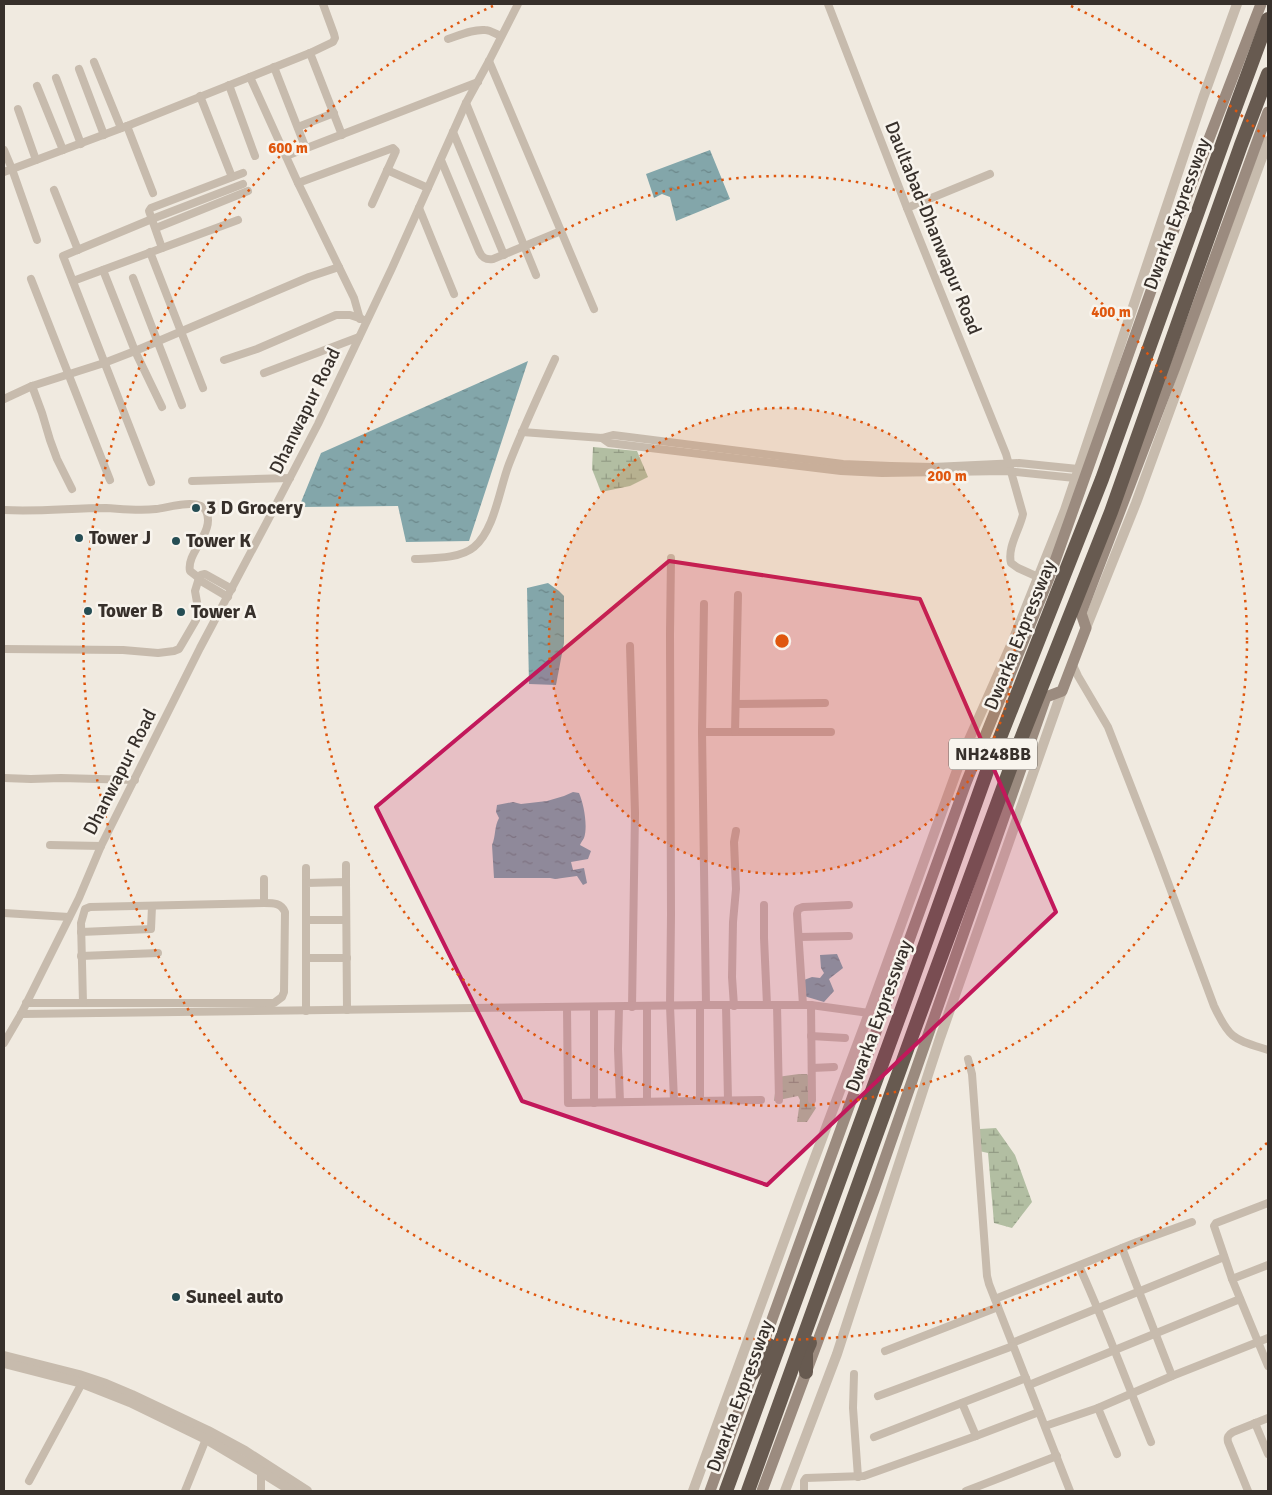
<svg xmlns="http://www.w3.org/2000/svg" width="1272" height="1495" font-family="Signika,sans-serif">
	<defs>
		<pattern id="wetland-marsh" width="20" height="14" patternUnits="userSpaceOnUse" patternTransform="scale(1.25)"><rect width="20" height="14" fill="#b2bea2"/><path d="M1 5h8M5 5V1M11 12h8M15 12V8" fill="none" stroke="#929b84"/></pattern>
		<pattern id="water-ripples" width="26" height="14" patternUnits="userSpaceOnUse" patternTransform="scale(1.25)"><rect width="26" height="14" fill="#83a6aa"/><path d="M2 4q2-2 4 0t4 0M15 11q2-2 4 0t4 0" fill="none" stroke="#6c888b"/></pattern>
	</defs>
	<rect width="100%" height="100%" fill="#f0eae0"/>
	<g fill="url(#wetland-marsh)">
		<polygon points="593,447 637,451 648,477 630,486 601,492 592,469"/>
		<polygon points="799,1074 807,1074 810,1078 811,1102 816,1108 807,1122 797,1122 800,1100 798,1096 774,1101 777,1077"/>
		<polygon points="996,1128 1015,1155 1032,1202 1012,1228 994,1223 988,1153 979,1151 980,1129"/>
	</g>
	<g fill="url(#water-ripples)">
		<polygon points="710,150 730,199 676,221 670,197 662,194 654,198 646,174"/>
		<polygon points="528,361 469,541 406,542 398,506 299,507 321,453"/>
		<polygon points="548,583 559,591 564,596 564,643 556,685 529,684 527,588"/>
		<path d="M573 792 579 793C584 804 588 827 584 838 583 840 581 842 580 845L591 851 588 859 571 862 573 870 584 868 587 883 583 885 577 876 555 879 550 878H494L492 845C496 836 494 827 499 818L496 812 497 805 513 802 521 804 547 801 564 796Z"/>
		<polygon points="837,954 843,968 829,979 834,991 824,1002 804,996 804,980 812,977 820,978 824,973 821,968 820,955"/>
	</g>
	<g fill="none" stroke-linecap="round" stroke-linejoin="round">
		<g stroke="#c7bbad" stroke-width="8">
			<path d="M828 4 907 208 1006 454 1023 514C1020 529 1007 547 1011 563L1018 568 1038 577"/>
			<path d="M448 39C460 35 473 29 485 30 490 30 496 34 501 36"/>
			<polyline points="310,53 342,135"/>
			<polyline points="489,61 594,309"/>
			<polyline points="94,62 121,128"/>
			<polyline points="274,67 306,149"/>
			<polyline points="79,69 104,135"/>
			<polyline points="250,77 298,183 354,298 360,319"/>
			<polyline points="56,78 81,144"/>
			<polyline points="229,85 255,156"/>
			<polyline points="37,86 63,150"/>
			<polyline points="200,96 232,177"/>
			<polyline points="466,103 536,275"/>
			<polyline points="18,109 36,160"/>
			<polyline points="127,126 153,193"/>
			<polyline points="298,127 334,113"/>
			<polyline points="453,132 504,255"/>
			<polyline points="4,150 12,169 37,240"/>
			<polyline points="286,156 478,82"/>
			<path d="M441 160 479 251C482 258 486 260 493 259L561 231"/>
			<polyline points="387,170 428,188"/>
			<polyline points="4,172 127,126 310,53 333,42 335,38 334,34 323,4"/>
			<polyline points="298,183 393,148 396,151 395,153 372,204"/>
			<polyline points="54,190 78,250"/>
			<polyline points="419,208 454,294"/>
			<polyline points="907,208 990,174"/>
			<polyline points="156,228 248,191"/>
			<polyline points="162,248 149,211 151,208 243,173"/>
			<polyline points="150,252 203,388"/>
			<polyline points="103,270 135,351 162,407"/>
			<polyline points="133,278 182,405"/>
			<polyline points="31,279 110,480"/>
			<polyline points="73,281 238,220"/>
			<polyline points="224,360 257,349 336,315 350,315 362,319"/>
			<polyline points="264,373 359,337"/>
			<polyline points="32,386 42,413 50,440 57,459 72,489"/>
			<polyline points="4,399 32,386 104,363 135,351 309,277 339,267"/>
			<polyline points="522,432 602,438 613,435 843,464 891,466 933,467 1019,463 1078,469"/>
			<polyline points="602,438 609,443 841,471 882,473 1005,471 1075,478"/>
			<polyline points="192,481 290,478"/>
			<polyline points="151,482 63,256 152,219 243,184"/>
			<path d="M4 510C38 512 72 508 106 508 123 509 139 511 156 509 168 508 199 497 206 511 216 532 186 552 190 571L199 578 201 581 228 597"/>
			<polyline points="671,558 670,634 671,915 670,1006 674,1101"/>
			<path d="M415 559C432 558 460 559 474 547 495 529 499 490 509 464 523 428 539 394 555 359"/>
			<polyline points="199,578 201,575 205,574 232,589"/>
			<polyline points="704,604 702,732 706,1005"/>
			<polyline points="630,646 635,813 632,1007"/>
			<polyline points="4,649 123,650 158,653 174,651 179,649 182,644 196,620 198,608 195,591 199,578"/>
			<path d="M1072 663 1078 676 1108 727 1157 853 1214 1006C1230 1040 1234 1039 1268 1050"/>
			<polyline points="736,704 825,703"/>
			<polyline points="702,732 831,732"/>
			<polyline points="735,732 738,595"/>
			<polyline points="4,778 31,779 61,778 135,780"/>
			<polyline points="50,845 101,846"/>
			<polyline points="346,882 346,865"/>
			<polyline points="306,883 306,868"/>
			<polyline points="764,905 764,938 767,1005"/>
			<polyline points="4,913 69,917"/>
			<polyline points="306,920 346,920"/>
			<polyline points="81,932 151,929 152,906"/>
			<polyline points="799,937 849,936"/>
			<polyline points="81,956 158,953"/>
			<polyline points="306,958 347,958"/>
			<path d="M26 1003H274L282 997 284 992 285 912C281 903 274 903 264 903"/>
			<polyline points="83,1003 81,923 85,909 90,907 264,903 264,879"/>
			<polyline points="700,1005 700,1100"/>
			<polyline points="777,1005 779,1100"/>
			<polyline points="803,1005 797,914 798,909 803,907 849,905"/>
			<polyline points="811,1005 812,1100"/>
			<polyline points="726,1006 728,1100"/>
			<polyline points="734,1006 732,977 733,922 736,889 734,842 736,831"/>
			<polyline points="619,1007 618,1049 620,1102"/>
			<polyline points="567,1008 568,1103 761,1100"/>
			<polyline points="306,1011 306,883 346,882 347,1010"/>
			<polyline points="21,1014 706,1005 811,1005 869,1013"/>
			<polyline points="811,1036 845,1038"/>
			<polyline points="4,1043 21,1014 79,898 101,846 200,648 268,520 318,424 392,268 466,103 489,61 518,4"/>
			<polyline points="968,1059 972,1074 987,1276 989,1284 1070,1491"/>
			<polyline points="812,1068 834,1067"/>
			<polyline points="647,1101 647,1007"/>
			<polyline points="594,1103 594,1007"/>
			<polyline points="1122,1248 1172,1376"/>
			<polyline points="1268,1265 1232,1279 1268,1366"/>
			<path d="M1079 1266C1105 1323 1127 1383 1151 1442"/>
			<polyline points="1232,1279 1214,1226 1216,1223 1268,1203"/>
			<polyline points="995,1299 1137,1242 1192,1222"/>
			<polyline points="1012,1343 1224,1257"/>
			<polyline points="885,1351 998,1307"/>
			<polyline points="854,1374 853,1408 858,1477"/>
			<polyline points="1029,1385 1240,1299"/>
			<polyline points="878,1396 1013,1346"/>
			<polyline points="962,1403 976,1436"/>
			<polyline points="1098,1408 1117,1454"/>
			<polyline points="1255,1423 1268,1454"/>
			<polyline points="1045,1426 1098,1408 1172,1376 1268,1338"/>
			<polyline points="874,1437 1026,1378"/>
			<polyline points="29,1481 82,1383"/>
			<polyline points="185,1491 206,1439"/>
			<polyline points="261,1491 261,1468"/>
			<polyline points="804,1491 804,1481 806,1478 864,1476 976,1436 1039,1412"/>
			<polyline points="966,1491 1057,1456"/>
			<path d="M1248 1491 1228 1442C1227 1437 1228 1435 1233 1432L1268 1418"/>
		</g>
		<g stroke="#c7bbad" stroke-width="10">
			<polyline points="1086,628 1136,503 1268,141"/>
			<polyline points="4,1356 79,1375 106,1384 132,1395 208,1431 245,1451 307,1491"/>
			<polyline points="4,1363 82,1383 130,1402 206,1439 260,1471 292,1491"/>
			<polyline points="693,1491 802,1192 865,1024 964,751 1012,643 1065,510 1203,98 1237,4"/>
			<polyline points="785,1491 837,1354 940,1038 1062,691"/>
		</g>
		<g stroke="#9b8b7f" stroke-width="11">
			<polyline points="710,1491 966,783 1049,578 1158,271 1261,4"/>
			<polyline points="762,1491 874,1190 1046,697 1062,691 1086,628 1081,613 1175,367 1268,112"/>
		</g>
		<g stroke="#675a50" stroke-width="14">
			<polyline points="806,1372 806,1352 810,1343"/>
			<polyline points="752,1374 762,1362 769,1345"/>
			<polyline points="726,1491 902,1009 990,763 1102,479 1233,114 1268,19"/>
			<polyline points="748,1491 913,1033 1021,739 1111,512 1241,145 1268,74"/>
		</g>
	</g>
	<path fill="#c2185b" fill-opacity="0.2" stroke="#c2185b" stroke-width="4" stroke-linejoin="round" d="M669 561 920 599 1056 912 767 1185 522 1101 376 807Z"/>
	<circle cx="782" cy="641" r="233" fill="#df570e" fill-opacity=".12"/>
	<g fill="none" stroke="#df570e" stroke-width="2.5" stroke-dasharray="2.5 5">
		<circle cx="782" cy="641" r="233"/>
		<circle cx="782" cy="641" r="465"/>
		<path d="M1267 1143A698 698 0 1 1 493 6M1071 6A698 698 0 0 1 1267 139"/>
	</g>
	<g fill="#254d54" stroke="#f8f4ed" stroke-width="2">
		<circle cx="196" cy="508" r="5"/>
		<circle cx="79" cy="538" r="5"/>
		<circle cx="176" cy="541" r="5"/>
		<circle cx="88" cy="611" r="5"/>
		<circle cx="181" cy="612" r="5"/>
		<circle cx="176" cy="1297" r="5"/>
	</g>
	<g text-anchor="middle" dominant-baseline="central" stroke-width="5" stroke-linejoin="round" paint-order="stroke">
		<rect fill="#f8f4ed" stroke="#716b65" stroke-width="1" x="949" y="738.5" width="88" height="31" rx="4"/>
		<g font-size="18" font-weight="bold" fill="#37302b">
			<text x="993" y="754">NH248BB</text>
		</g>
		<g font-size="19" fill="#37302b" stroke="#f8f4ed">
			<text transform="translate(1177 214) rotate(-70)">Dwarka Expressway</text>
			<text transform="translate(933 228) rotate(68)">Daultabad-Dhanwapur Road</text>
			<text transform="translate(305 411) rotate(-64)">Dhanwapur Road</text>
			<text transform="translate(1020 635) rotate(-68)">Dwarka Expressway</text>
			<text transform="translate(120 772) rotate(-63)">Dhanwapur Road</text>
			<text transform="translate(879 1016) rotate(-70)">Dwarka Expressway</text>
			<text transform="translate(740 1396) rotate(-70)">Dwarka Expressway</text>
		</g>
		<g font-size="19" font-weight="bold" fill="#37302b" stroke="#f8f4ed" text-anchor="start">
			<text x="206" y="508">3 D Grocery</text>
			<text x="89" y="538">Tower J</text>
			<text x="186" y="541">Tower K</text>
			<text x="98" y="611">Tower B</text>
			<text x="191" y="612">Tower A</text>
			<text x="186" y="1297">Suneel auto</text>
		</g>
	</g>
	<circle cx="782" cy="641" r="8" fill="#df570e" stroke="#f8f4ed" stroke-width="2.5"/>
	<g font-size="15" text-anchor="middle" font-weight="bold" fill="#df570e" stroke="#f8f4ed" stroke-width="5" stroke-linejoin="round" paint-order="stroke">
		<text x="288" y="153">600 m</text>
		<text x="1111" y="317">400 m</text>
		<text x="947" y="481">200 m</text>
	</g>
	<rect width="1272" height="1495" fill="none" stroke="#37302b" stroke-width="10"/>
</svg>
